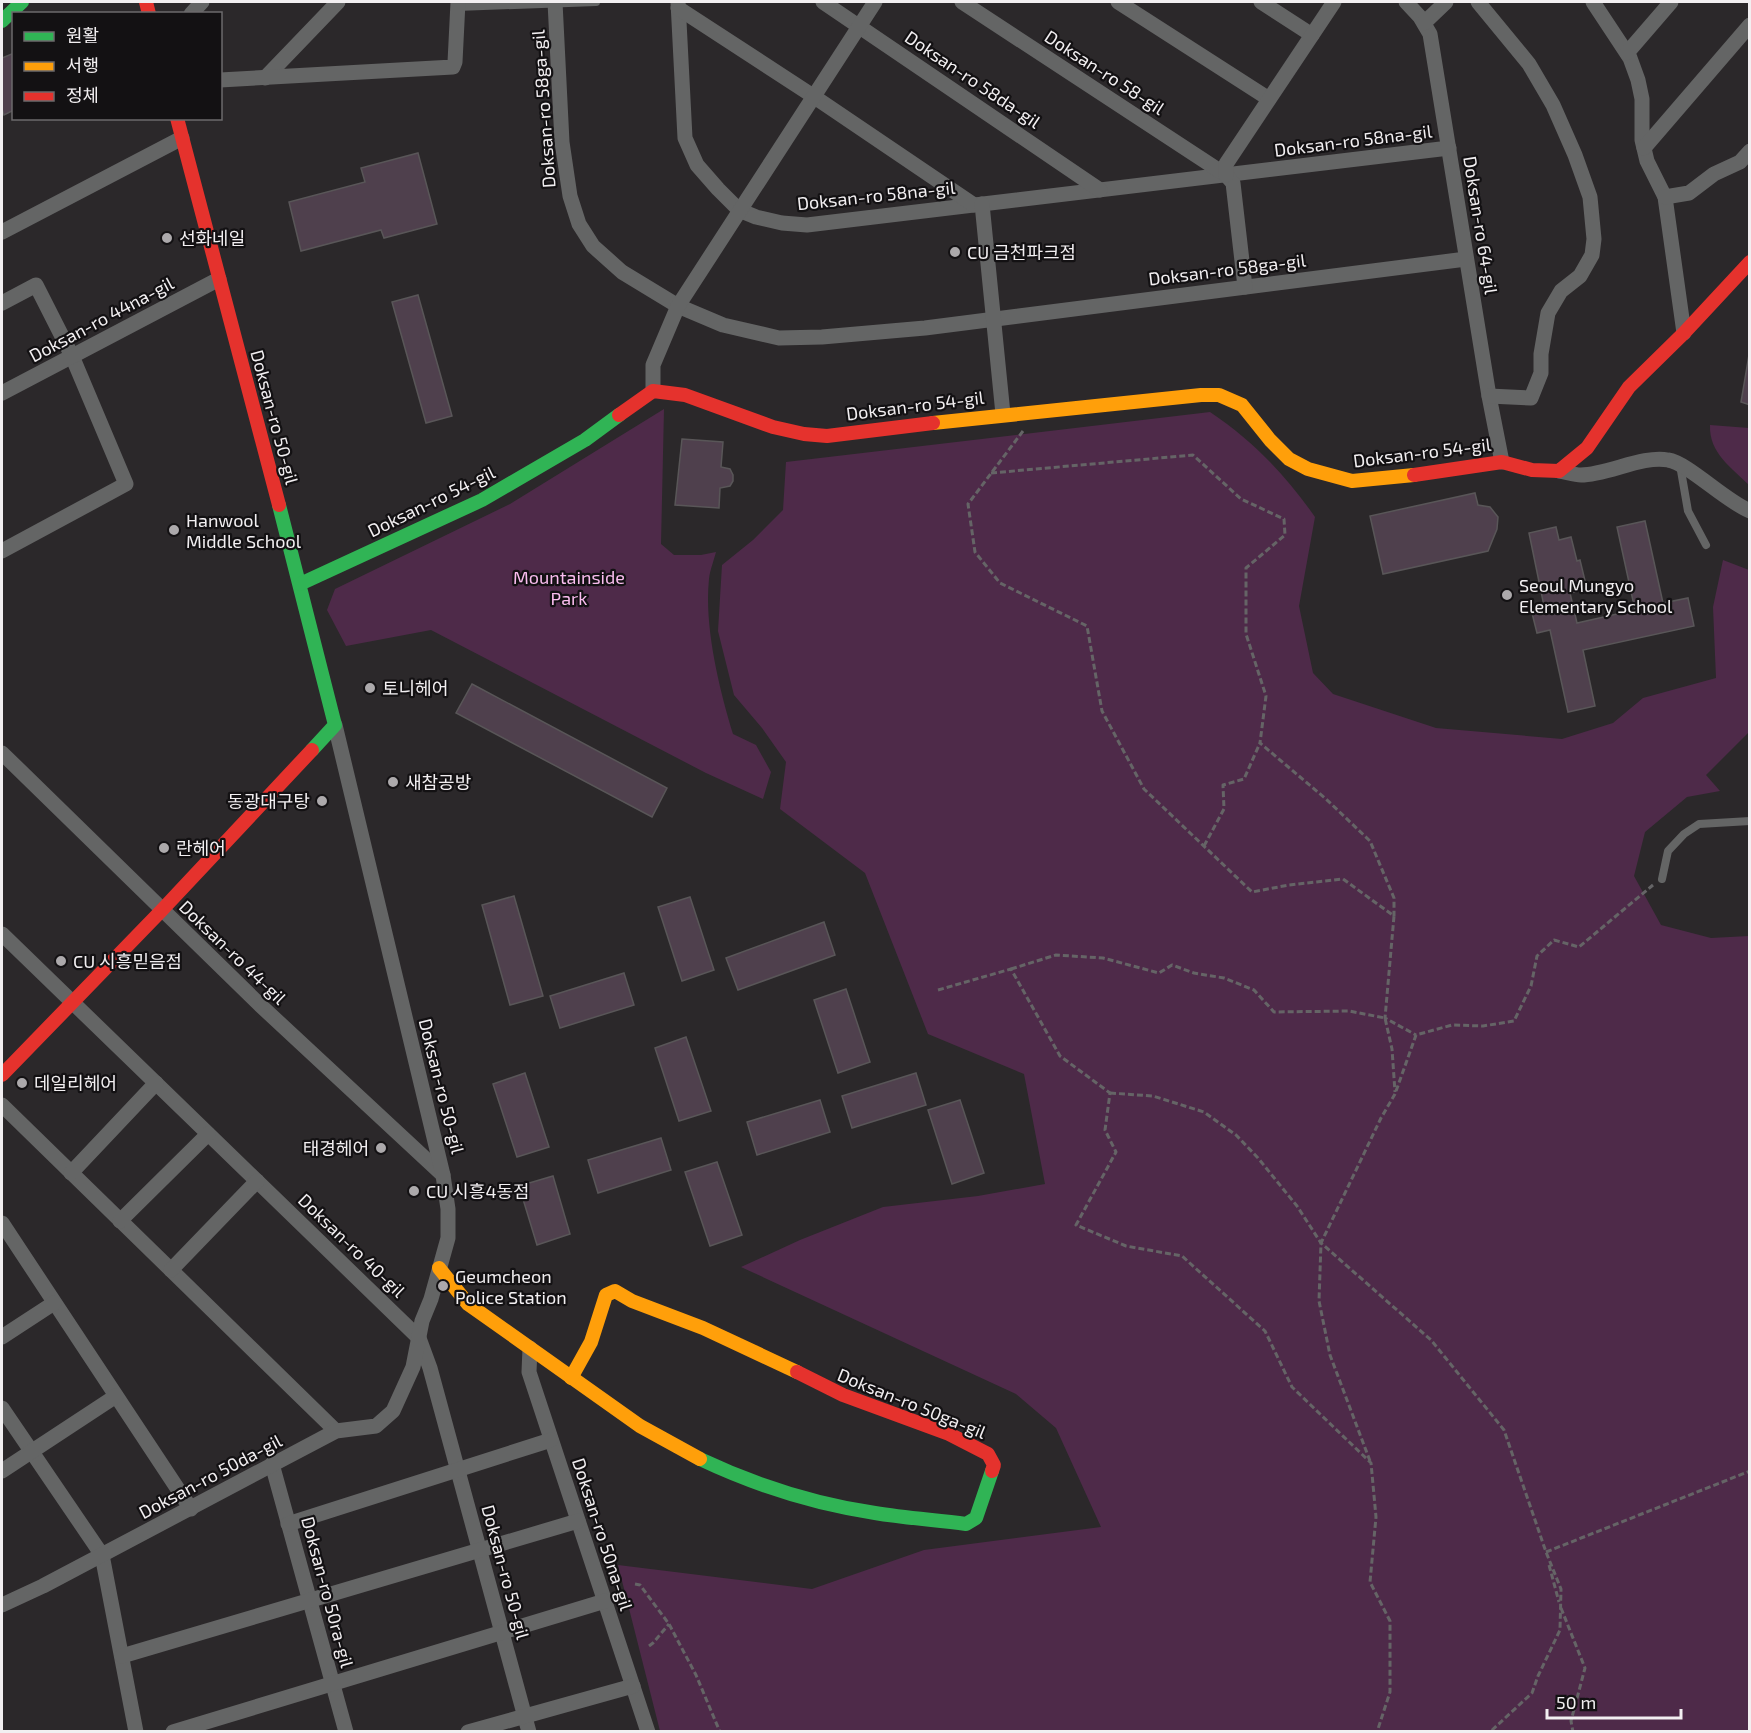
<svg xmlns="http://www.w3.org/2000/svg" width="1751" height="1733" font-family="'Exo 2','Noto Sans KR',sans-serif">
	<rect width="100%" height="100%" fill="#2b282a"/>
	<g fill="#4e2a49">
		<path d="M664 409 661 544 674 555H701L716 552C714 560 710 570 709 579 704 626 719 688 733 734L756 745 771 772 763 799 706 773 431 630 346 646 327 610 335 589 510 504Z"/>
		<path d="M1210 412C1253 441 1285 474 1315 517L1299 606 1313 673 1333 694 1436 728 1562 739 1613 723 1643 698 1716 678 1713 607 1723 560 1749 570V732L1706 775 1720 791 1687 797 1645 832 1634 876 1661 925 1711 938 1749 936V1731H660L618 1565 812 1589 924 1550 1101 1527 1056 1428 1016 1394 741 1267 800 1240 883 1207 978 1196 1045 1184 1024 1074 928 1034 865 873 780 809 786 762 762 728 734 695 718 631 722 565 753 540 783 510 786 462Z"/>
		<path d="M1710 425 1749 428V485C1731 467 1709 453 1710 425Z"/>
	</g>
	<g fill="#4f404d" stroke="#595658" stroke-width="1.5">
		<polygon points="14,53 14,110 4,115 2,109 2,58"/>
		<polygon points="418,153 437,224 384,238 381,230 301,251 289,202 365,182 361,168"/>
		<polygon points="418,295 452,416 426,423 392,302"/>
		<polygon points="1750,349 1750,405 1741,402"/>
		<polygon points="682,439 723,442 721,467 730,469 733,475 733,481 730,486 720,488 719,508 675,505"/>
		<polygon points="1475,493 1478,505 1490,507 1498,517 1497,529 1488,551 1383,574 1370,516"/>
		<polygon points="1645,521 1663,603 1688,598 1694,626 1583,650 1595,706 1568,712 1550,630 1537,633 1531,609 1544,606 1529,533 1556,527 1559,540 1571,537 1577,561 1580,560 1587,589 1570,593 1577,623 1635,610 1617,527"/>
		<polygon points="472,684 667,788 652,817 456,713"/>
		<polygon points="514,896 543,996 510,1005 482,905"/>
		<polygon points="690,897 714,970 682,981 658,907"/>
		<polygon points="824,922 835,955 738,990 726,958"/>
		<polygon points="624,973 634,1005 560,1028 550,996"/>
		<polygon points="846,989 870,1062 838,1073 814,1000"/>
		<polygon points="686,1037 711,1111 679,1121 655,1048"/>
		<polygon points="525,1073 549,1147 517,1157 493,1084"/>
		<polygon points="916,1073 926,1105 852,1128 842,1096"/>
		<polygon points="820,1100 830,1132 757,1155 747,1122"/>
		<polygon points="960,1100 984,1173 952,1184 928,1110"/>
		<polygon points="661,1138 671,1170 598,1193 588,1160"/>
		<polygon points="717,1162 742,1235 710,1246 685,1172"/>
		<polygon points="553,1176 570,1234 537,1245 519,1186"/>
	</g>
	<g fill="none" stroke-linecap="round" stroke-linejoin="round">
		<g stroke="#656466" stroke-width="3" stroke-dasharray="6 3" stroke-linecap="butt">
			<polyline points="1023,431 968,504 975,552 1000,583 1087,626 1102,711 1144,789 1252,892 1289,885 1343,879 1394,916 1385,1018 1416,1035"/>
			<polyline points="991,473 1193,455 1241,499 1284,519 1285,535 1246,568 1246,634 1266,696 1260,743 1326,799 1370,841 1394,898 1394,916"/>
			<polyline points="1204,846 1224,809 1223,785 1244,779 1260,743"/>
			<polyline points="1011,969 1056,955 1103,958 1159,973 1172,965 1194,973 1224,978 1254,990 1274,1012 1349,1011 1385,1018 1392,1049 1395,1092"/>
			<polyline points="938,990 1011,969 1060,1056 1110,1093 1105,1130 1116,1152 1076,1225 1126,1246 1182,1256 1265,1331 1292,1387 1371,1463 1376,1517 1370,1582 1390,1621 1390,1692 1377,1732"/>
			<polyline points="1110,1093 1153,1096 1204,1112 1236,1135 1258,1158 1297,1206 1321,1243 1431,1340 1504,1430 1546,1552 1561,1589 1560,1630 1538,1676 1532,1693 1490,1732"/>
			<polyline points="1370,1461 1330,1355 1319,1301 1321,1243 1381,1118 1395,1094 1416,1035 1452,1025 1483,1026 1514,1021 1531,986 1537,956 1554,940 1579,947 1653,885"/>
			<polyline points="1546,1552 1750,1471"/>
			<polyline points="1549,1565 1559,1602"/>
			<polyline points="635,1584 640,1585 669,1624 696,1675 720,1732"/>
			<polyline points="1561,1608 1585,1668 1571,1721 1573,1732"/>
			<polyline points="649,1646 653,1643 669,1624"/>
		</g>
		<g stroke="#646565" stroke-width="8">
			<polyline points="457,7 596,2"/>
			<polyline points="1680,465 1688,511 1706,545"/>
			<polyline points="1662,879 1668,851 1684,834 1699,824 1750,821"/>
		</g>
		<g stroke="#646565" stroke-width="15">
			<polyline points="555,2 562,142 570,196 579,224 593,246 622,272 678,306 723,325 779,338 822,337 925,328 1466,259"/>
			<polyline points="678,2 685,138 697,165 718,189 739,210 756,217 782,223 807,225 1449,148"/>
			<polyline points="823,2 1100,190"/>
			<polyline points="962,2 1226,175 1233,183 1245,287"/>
			<polyline points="1118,2 1269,99"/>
			<polyline points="1261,2 1312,35"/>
			<polyline points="1406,2 1420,17 1430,34 1489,396 1502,462"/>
			<polyline points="1478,2 1529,64 1553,105 1575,155 1590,197 1594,239 1592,255 1580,276 1561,291 1548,313 1541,354 1541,373 1531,398 1489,396"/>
			<polyline points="1593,2 1630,58 1638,80 1642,99 1642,140 1647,161 1665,197 1684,333"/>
			<polyline points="678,8 813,96 974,205"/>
			<polyline points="191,14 202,2"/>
			<polyline points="1424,23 1446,2"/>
			<polyline points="1627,53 1671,2"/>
			<polyline points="265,78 338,2"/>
			<polyline points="220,80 453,67 455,62 458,2"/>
			<polyline points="1644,148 1750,25"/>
			<polyline points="1226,175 1226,164 1334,2"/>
			<polyline points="1665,197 1689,193 1714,174 1740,162 1750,151"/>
			<polyline points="982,204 1003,414"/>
			<polyline points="2,232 182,138"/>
			<polyline points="2,303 36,285 72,356 126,484 2,551"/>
			<polyline points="653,391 653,365 678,306 875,2"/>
			<polyline points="2,393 219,279"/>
			<path d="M1559 471C1566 472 1574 475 1581 475 1607 475 1643 455 1668 460 1688 463 1725 501 1750 511"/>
			<polyline points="2,753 260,1005 443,1175"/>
			<polyline points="2,934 419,1338 430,1368 529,1732"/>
			<polyline points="2,1105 336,1431"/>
			<polyline points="71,1173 156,1083"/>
			<polyline points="120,1221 208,1134"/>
			<polyline points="2,1223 191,1509"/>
			<polyline points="171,1270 257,1181"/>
			<polyline points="2,1337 54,1303"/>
			<polyline points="530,1348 529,1372 648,1732"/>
			<polyline points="2,1408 102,1555 136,1732"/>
			<polyline points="272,1464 346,1732"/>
			<polyline points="2,1471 116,1396"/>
			<polyline points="288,1524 551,1440"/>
			<polyline points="2,1605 43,1586 336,1431 376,1426 393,1411 413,1367 422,1321 431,1299 448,1238 448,1209 443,1175 335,725"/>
			<polyline points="122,1656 578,1521"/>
			<polyline points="173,1732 605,1601"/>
			<polyline points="468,1732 633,1686"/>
		</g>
		<g stroke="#30b455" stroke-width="14">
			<polyline points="2,21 22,2"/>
			<polyline points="279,505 335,725 312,750"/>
			<polyline points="300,584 482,500 585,440 619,415"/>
			<path d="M700 1459C755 1485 815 1504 875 1513 905 1518 936 1520 966 1524L976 1518 992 1471"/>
		</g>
		<g stroke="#ff9f0a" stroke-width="14">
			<polyline points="933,423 1201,395 1219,395 1242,405 1270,440 1289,459 1308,469 1352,481 1414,475"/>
			<polyline points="439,1268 468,1304 640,1426 700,1459"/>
			<polyline points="571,1378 591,1342 606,1295 615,1291 632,1301 703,1328 797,1372"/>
		</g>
		<g stroke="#e5322d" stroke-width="14">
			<polyline points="146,2 149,14"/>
			<polyline points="177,118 279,505"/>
			<polyline points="619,415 653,391 685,395 773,427 804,434 827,436 933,423"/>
			<polyline points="1414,475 1502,462 1532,470 1559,471 1587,448 1629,387 1684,333 1750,262"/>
			<polyline points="2,1075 162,910 312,750"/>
			<polyline points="797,1372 843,1395 949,1434 988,1454 994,1465 992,1471"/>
		</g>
	</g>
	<g fill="#aca9ab" stroke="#131113" stroke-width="2">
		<circle cx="167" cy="238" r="6"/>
		<circle cx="955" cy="252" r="6"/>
		<circle cx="174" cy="530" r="6"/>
		<circle cx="1507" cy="595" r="6"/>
		<circle cx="370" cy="688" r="6"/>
		<circle cx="393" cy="782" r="6"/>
		<circle cx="322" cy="801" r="6"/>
		<circle cx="164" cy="848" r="6"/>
		<circle cx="61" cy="961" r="6"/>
		<circle cx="22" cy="1083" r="6"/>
		<circle cx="381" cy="1148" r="6"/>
		<circle cx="414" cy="1191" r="6"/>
		<circle cx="443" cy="1286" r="6"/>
	</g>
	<g text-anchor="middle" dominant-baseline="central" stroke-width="4.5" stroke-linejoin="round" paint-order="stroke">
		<g font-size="18" fill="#f2eff1" stroke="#131113">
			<text transform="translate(1105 72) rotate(33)">Doksan-ro 58-gil</text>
			<text transform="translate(973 79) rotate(34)">Doksan-ro 58da-gil</text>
			<text transform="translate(543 109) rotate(-94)">Doksan-ro 58ga-gil</text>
			<text transform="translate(1353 140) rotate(-7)">Doksan-ro 58na-gil</text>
			<text transform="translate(876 195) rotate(-6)">Doksan-ro 58na-gil</text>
			<text transform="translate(1481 225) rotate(81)">Doksan-ro 64-gil</text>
			<text transform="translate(1227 269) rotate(-7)">Doksan-ro 58ga-gil</text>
			<text transform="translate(101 319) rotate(-28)">Doksan-ro 44na-gil</text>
			<text transform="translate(915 405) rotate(-7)">Doksan-ro 54-gil</text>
			<text transform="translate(275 417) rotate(75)">Doksan-ro 50-gil</text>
			<text transform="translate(1422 452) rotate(-7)">Doksan-ro 54-gil</text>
			<text transform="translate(431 501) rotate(-26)">Doksan-ro 54-gil</text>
			<text transform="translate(233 952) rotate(44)">Doksan-ro 44-gil</text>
			<text transform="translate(442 1086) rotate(76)">Doksan-ro 50-gil</text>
			<text transform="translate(352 1245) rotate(44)">Doksan-ro 40-gil</text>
			<text transform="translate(912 1403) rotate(22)">Doksan-ro 50ga-gil</text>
			<text transform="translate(210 1476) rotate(-28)">Doksan-ro 50da-gil</text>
			<text transform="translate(603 1534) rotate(72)">Doksan-ro 50na-gil</text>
			<text transform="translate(506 1572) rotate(75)">Doksan-ro 50-gil</text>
			<text transform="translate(328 1592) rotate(75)">Doksan-ro 50ra-gil</text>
		</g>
		<g font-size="18" fill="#f2eff1" stroke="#131113" text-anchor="start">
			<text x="179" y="238">선화네일</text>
			<text x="967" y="252">CU 금천파크점</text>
			<text x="186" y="520">Hanwool<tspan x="186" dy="21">Middle School</tspan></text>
			<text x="1519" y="585">Seoul Mungyo<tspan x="1519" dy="21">Elementary School</tspan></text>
			<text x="382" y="688">토니헤어</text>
			<text x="405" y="782">새참공방</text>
			<text x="310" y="801" text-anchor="end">동광대구탕</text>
			<text x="176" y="848">란헤어</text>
			<text x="73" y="961">CU 시흥믿음점</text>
			<text x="34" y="1083">데일리헤어</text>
			<text x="369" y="1148" text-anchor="end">태경헤어</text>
			<text x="426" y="1191">CU 시흥4동점</text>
			<text x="455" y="1276">Geumcheon<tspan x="455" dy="21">Police Station</tspan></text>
		</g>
		<g font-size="18" fill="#fabdef" stroke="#131113">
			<text x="569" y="577">Mountainside<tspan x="569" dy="21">Park</tspan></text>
		</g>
	</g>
	<rect width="1751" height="1733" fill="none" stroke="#f2eff1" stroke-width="6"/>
	<rect x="12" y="12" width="210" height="108" fill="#131113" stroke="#6c6a6c" stroke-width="1.5"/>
	<rect x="24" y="32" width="30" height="9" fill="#30b455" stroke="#6c6a6c" stroke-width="1.5"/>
	<text x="66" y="42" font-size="18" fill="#f2eff1">원활</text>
	<rect x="24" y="62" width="30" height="9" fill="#ff9f0a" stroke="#6c6a6c" stroke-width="1.5"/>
	<text x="66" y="72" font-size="18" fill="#f2eff1">서행</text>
	<rect x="24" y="92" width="30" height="9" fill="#e5322d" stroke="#6c6a6c" stroke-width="1.5"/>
	<text x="66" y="102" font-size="18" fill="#f2eff1">정체</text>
	<path d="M1547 1709v9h134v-9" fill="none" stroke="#f2eff1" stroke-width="3"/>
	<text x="1556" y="1709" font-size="18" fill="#f2eff1" stroke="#131113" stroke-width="4.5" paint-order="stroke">50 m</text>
</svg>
